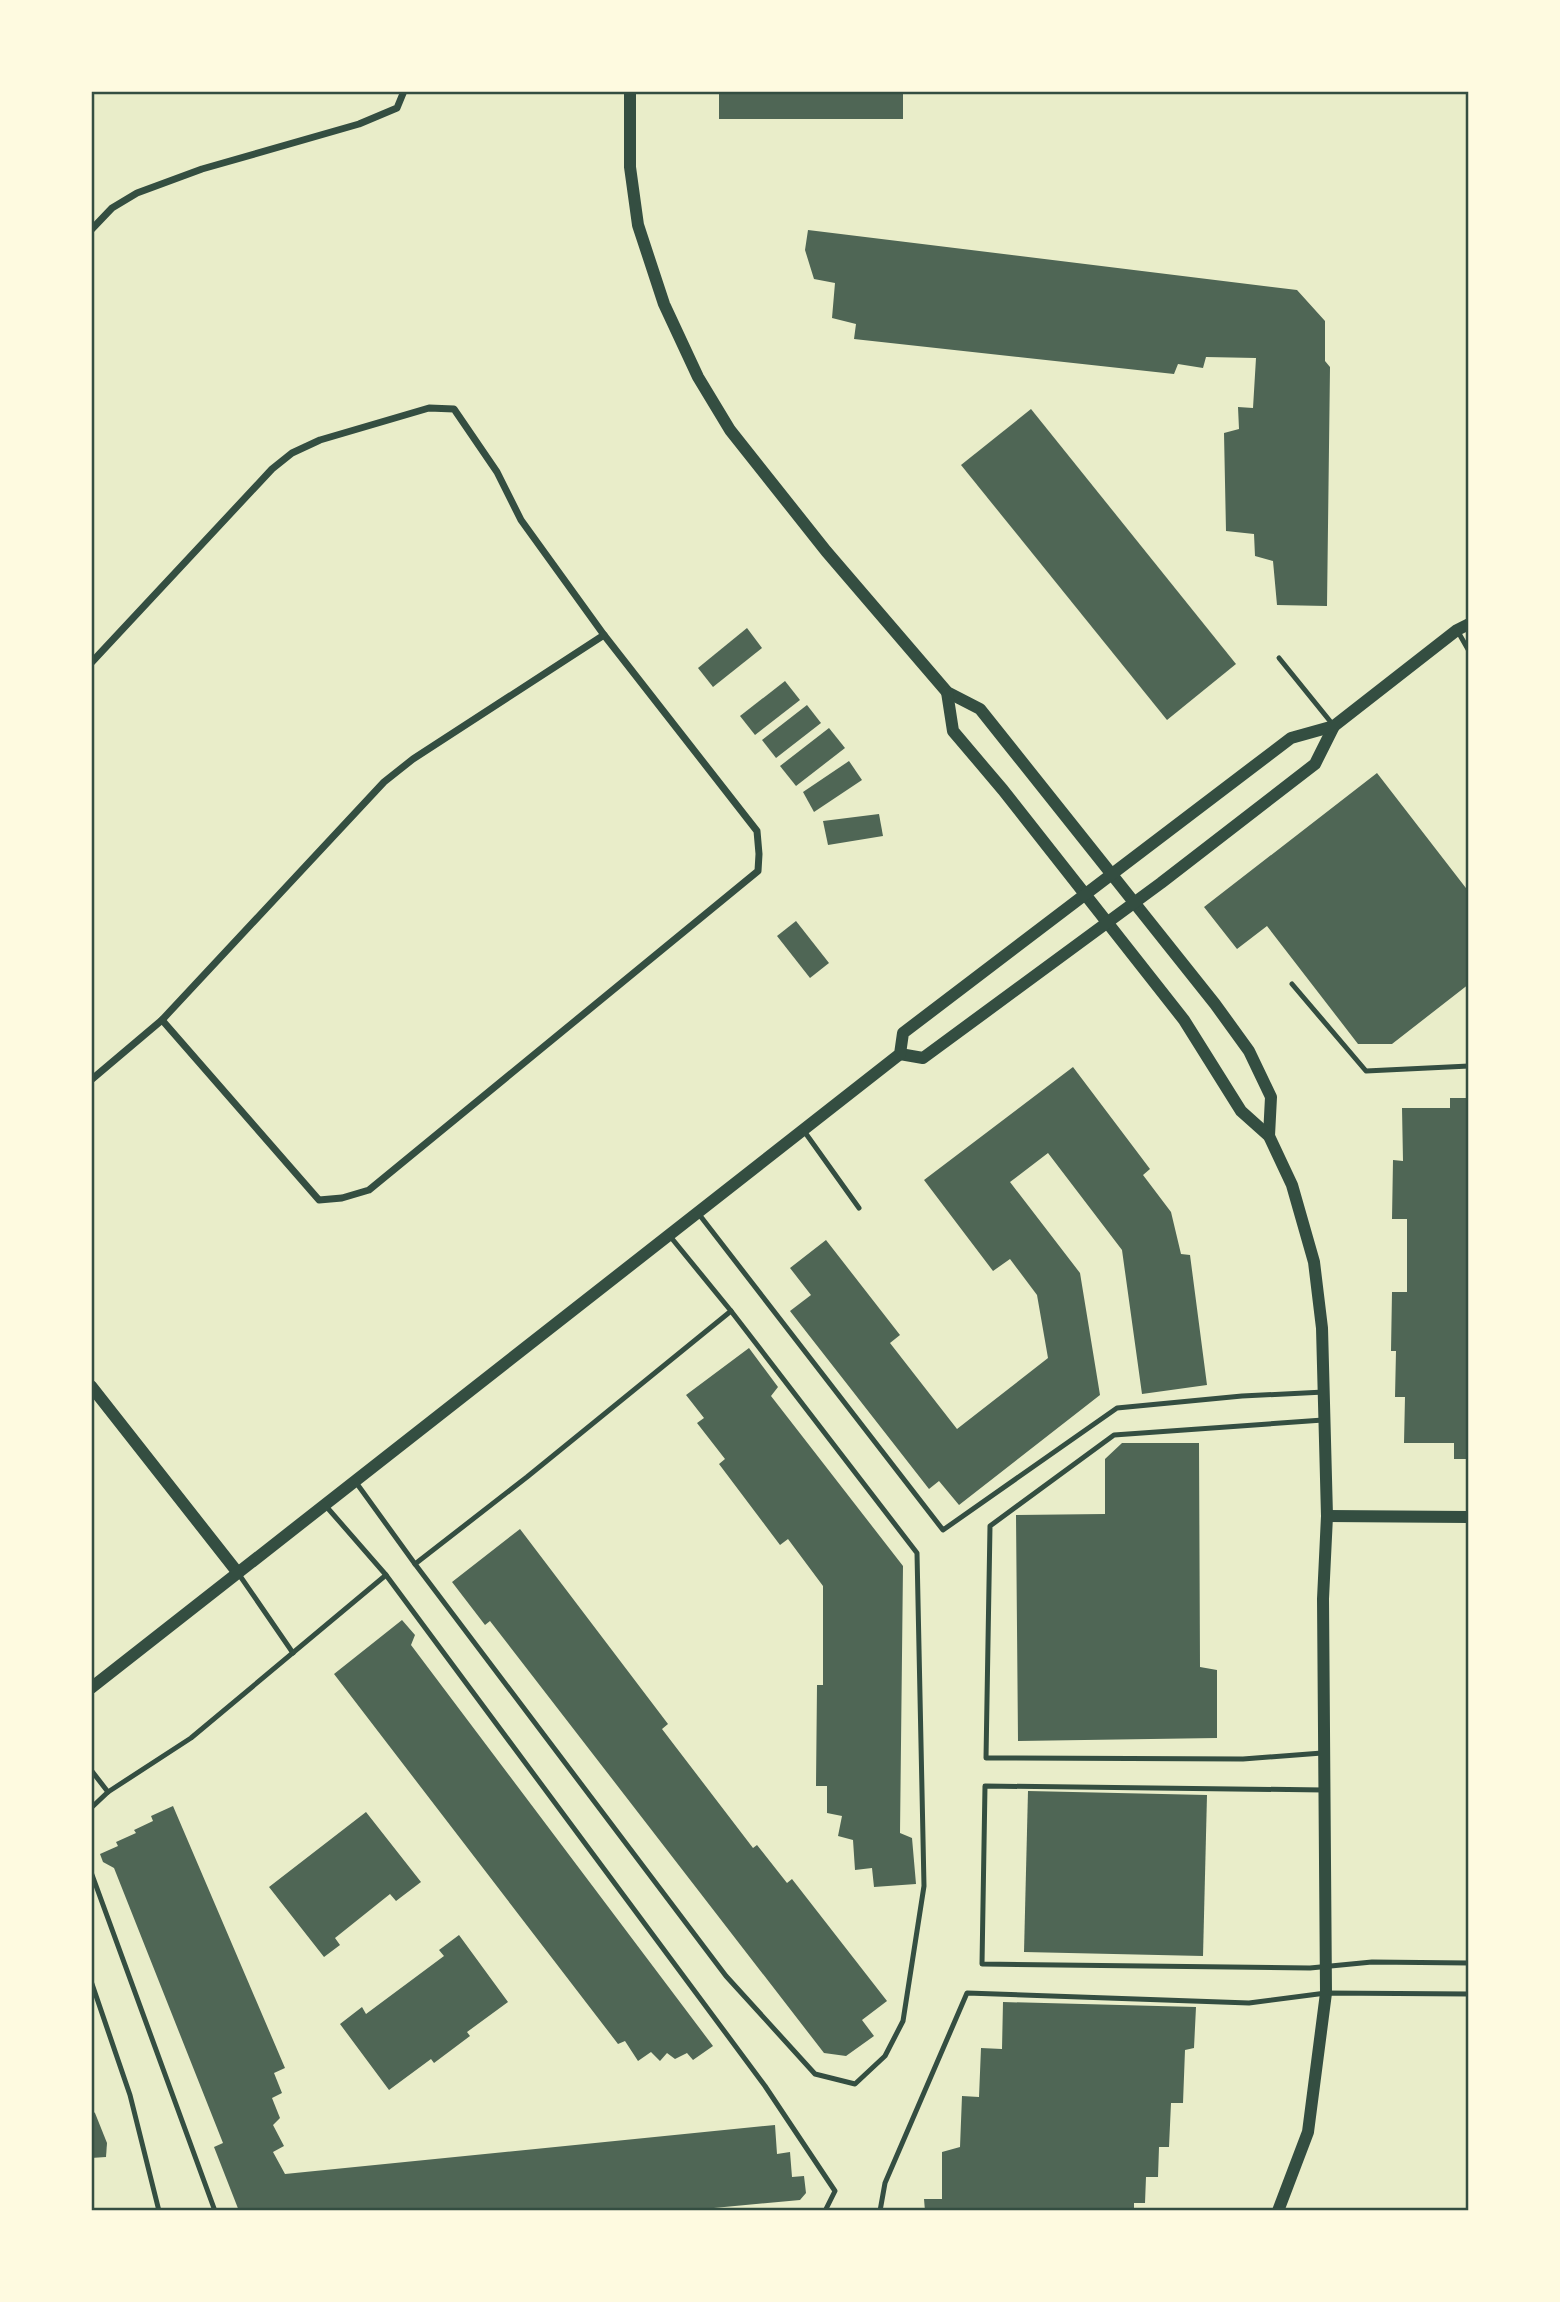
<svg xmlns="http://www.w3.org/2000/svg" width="1560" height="2302" font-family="'Asap Condensed',sans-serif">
	<rect width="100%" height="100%" fill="#e9edc9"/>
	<g fill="#4f6655">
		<rect x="719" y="91" width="184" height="28"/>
		<polygon points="808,230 1297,290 1325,321 1325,361 1330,367 1327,606 1277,605 1273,561 1255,556 1254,534 1226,531 1224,433 1239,429 1238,407 1253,408 1256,358 1206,357 1203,368 1178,364 1174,374 854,339 856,324 832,318 835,283 814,279 805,250"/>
		<polygon points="1031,409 1236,664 1167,720 961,465"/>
		<polygon points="747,628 762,648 713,687 698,668"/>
		<polygon points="785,681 800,700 755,735 740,716"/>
		<polygon points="807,705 821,723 776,758 762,740"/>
		<polygon points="829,728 845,748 796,786 780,766"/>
		<polygon points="849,761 862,780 814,812 803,792"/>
		<polygon points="1377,773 1469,892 1469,984 1392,1044 1358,1044 1267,926 1237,949 1204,907"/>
		<polygon points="879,814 883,836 828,845 823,821"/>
		<polygon points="796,921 829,963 810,978 777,936"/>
		<polygon points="1073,1067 1150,1169 1143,1175 1171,1212 1181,1254 1190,1255 1207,1385 1142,1394 1122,1250 1048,1153 1010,1182 1080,1273 1100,1395 959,1505 939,1481 929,1489 790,1311 811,1295 790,1268 826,1240 900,1335 890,1343 957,1429 1048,1358 1037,1295 1010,1259 993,1271 924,1180"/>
		<polygon points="1450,1098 1469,1098 1469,1459 1454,1459 1454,1443 1404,1443 1405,1397 1395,1397 1396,1351 1391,1351 1392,1292 1407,1292 1407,1219 1392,1219 1393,1160 1403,1161 1402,1108 1450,1108"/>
		<polygon points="749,1348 778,1387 771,1396 903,1566 900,1833 912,1838 916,1884 874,1887 872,1868 855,1870 853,1840 838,1836 842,1816 827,1813 827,1786 816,1786 817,1685 823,1685 823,1586 788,1539 780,1545 719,1464 725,1459 697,1423 704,1418 686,1395"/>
		<polygon points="1122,1443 1199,1443 1200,1667 1217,1670 1217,1738 1018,1741 1016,1515 1105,1514 1105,1459"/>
		<polygon points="520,1529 668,1724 662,1729 753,1848 757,1845 787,1883 792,1879 887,2001 862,2020 874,2036 846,2056 824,2053 490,1621 485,1625 452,1582"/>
		<polygon points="402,1620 415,1635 411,1645 713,2046 693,2060 687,2053 675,2059 667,2053 660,2061 651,2052 638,2061 625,2041 618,2044 334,1674"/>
		<polygon points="1028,1791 1207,1795 1203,1956 1024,1952"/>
		<polygon points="173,1806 285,2068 274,2073 282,2093 272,2098 280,2118 273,2125 284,2146 273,2152 285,2174 775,2125 777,2154 790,2152 792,2177 804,2176 806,2193 800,2200 682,2211 239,2211 214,2147 223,2143 114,1868 103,1862 100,1854 118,1846 116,1842 136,1833 134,1830 153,1821 151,1816"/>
		<polygon points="366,1812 421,1882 396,1901 390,1894 335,1938 340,1945 324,1957 269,1887"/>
		<polygon points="459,1935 508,2002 467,2032 470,2036 434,2063 431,2059 389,2090 340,2024 362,2007 366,2014 444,1956 439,1950"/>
		<polygon points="1003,2002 1196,2007 1194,2048 1185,2050 1183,2103 1171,2103 1169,2147 1159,2147 1158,2177 1146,2177 1145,2203 1134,2203 1134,2211 925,2211 924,2199 942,2199 942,2152 960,2147 962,2096 979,2097 981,2048 1002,2049"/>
		<polygon points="91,2110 95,2113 107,2143 106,2157 91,2158"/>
	</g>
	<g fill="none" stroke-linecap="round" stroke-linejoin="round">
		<g stroke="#344e41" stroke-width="5">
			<polyline points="1457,630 1469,651"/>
			<polyline points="1279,658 1334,726"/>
			<polyline points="1292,984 1366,1071 1469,1066"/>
			<polyline points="804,1131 859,1208"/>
			<polyline points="698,1213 943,1530 1117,1408 1242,1396 1324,1392"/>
			<polyline points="355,1481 415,1564 527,1477 731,1311 669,1235"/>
			<polyline points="325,1505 386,1575 765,2086 835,2191 825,2211"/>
			<polyline points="415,1564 726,1976 815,2074 855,2084 885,2056 903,2021 924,1886 917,1553 731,1311"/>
			<polyline points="238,1573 293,1653"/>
			<polyline points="1322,1753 1243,1759 986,1758 990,1526 1114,1435 1323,1420"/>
			<polyline points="91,1770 108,1792"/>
			<polyline points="1324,1790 985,1786 982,1964 1310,1968 1372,1962 1469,1963"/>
			<polyline points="91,1808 108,1792 191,1738 386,1575"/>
			<polyline points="91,1872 215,2211"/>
			<polyline points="91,1981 130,2095 159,2211"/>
			<polyline points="880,2211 885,2183 967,1993 1249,2003 1326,1993 1469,1994"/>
		</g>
		<g stroke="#344e41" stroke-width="7">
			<polyline points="91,230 112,208 137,193 202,169 359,124 397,108 404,91"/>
			<polyline points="91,663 272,469 292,453 320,440 429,408 454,409 497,472 521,520 604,635 757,831 759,854 758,871 369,1190 342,1198 319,1200 162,1020"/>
			<polyline points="91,1080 162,1020 384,782 413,759 604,635"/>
		</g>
		<g stroke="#344e41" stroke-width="12">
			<polyline points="630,91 630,167 638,225 664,304 698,377 730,430 826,551 947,692 980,709 1215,1004 1249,1051 1271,1097 1269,1136"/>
			<polyline points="947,692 953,731 1003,790 1184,1020 1241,1111 1269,1136 1292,1185 1314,1262 1322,1328 1327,1516 1323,1599 1326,1993 1308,2132 1278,2211"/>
			<polyline points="900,1054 923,1058 1161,883 1315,764 1334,726"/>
			<polyline points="91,1386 238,1573"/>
			<polyline points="1327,1516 1469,1517"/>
			<polyline points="91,1688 900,1054 903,1033 1291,738 1334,726 1457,630 1469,624"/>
		</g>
	</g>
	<rect width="1560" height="2302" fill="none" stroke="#fefae0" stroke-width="186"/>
	<rect x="93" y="93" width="1374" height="2116" fill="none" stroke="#344e41" stroke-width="2.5"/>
</svg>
